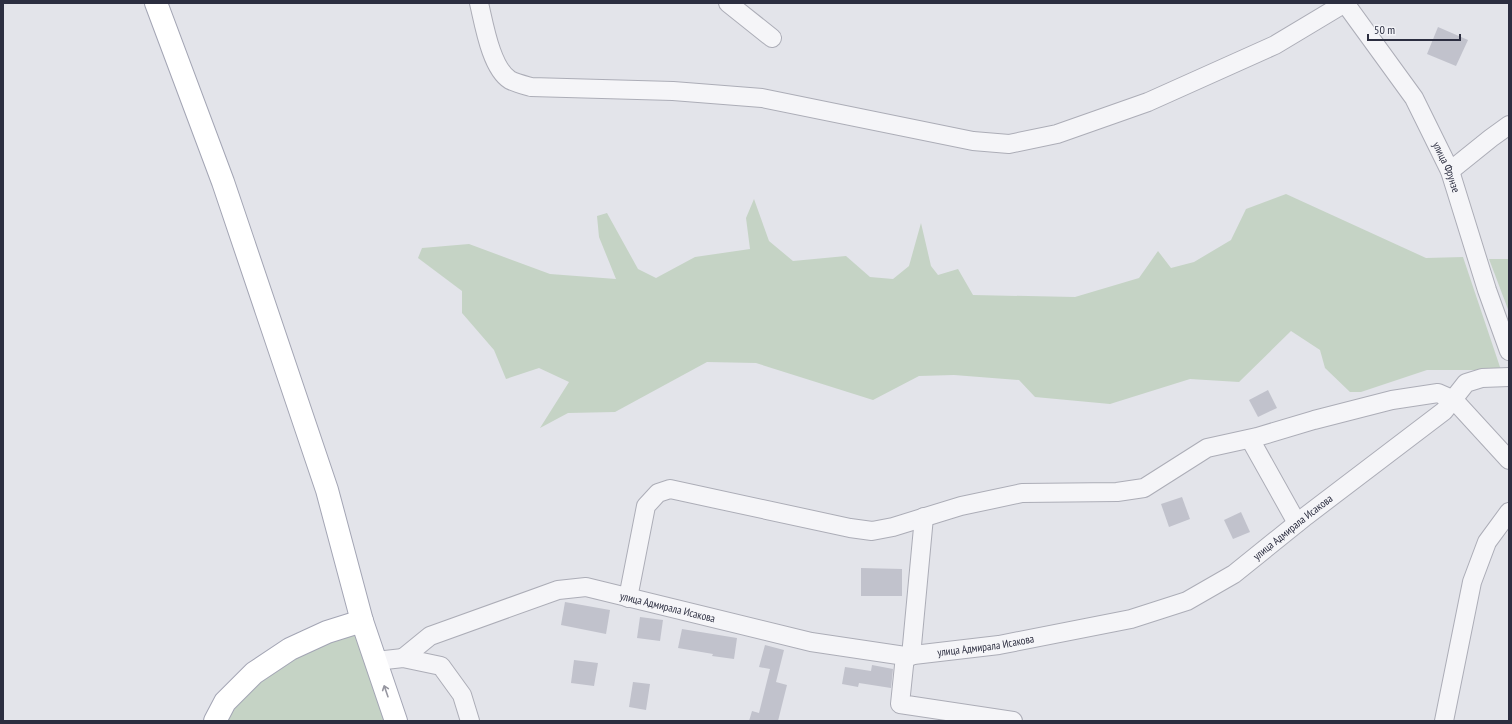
<svg xmlns="http://www.w3.org/2000/svg" width="1512" height="724" font-family="'PT Sans Narrow',sans-serif">
	<rect width="100%" height="100%" fill="#e3e4ea"/>
	<g fill="#c5d3c5">
		<polygon points="1286,194 1426,258 1463,257 1501,370 1427,370 1361,392 1350,392 1325,368 1320,350 1291,331 1239,382 1190,379 1110,404 1035,397 1019,380 954,375 919,376 873,400 756,363 707,362 615,412 568,413 540,428 569,382 539,368 506,379 494,350 462,313 462,291 418,258 422,248 469,244 550,274 616,279 599,237 597,216 607,213 638,269 656,278 695,257 750,249 746,218 754,199 769,241 793,261 846,256 870,277 893,279 909,266 921,223 931,266 938,275 958,269 973,295 1075,297 1139,278 1158,251 1171,268 1194,262 1231,240 1246,209"/>
		<polygon points="1489,259 1509,259 1509,312"/>
		<polygon points="359,625 392,721 220,721 257,675"/>
	</g>
	<g fill="#c1c2cc">
		<polygon points="1438,27 1468,40 1456,66 1427,54"/>
		<polygon points="1268,390 1277,408 1258,417 1249,400"/>
		<polygon points="1182,497 1190,519 1169,527 1161,504"/>
		<polygon points="1241,512 1250,532 1233,539 1224,520"/>
		<polygon points="861,568 902,569 902,596 861,596"/>
		<polygon points="565,602 610,610 606,634 561,625"/>
		<polygon points="640,617 663,620 660,641 637,638"/>
		<polygon points="682,629 737,638 734,659 712,656 713,654 678,648"/>
		<polygon points="765,645 784,650 776,682 787,685 778,721 749,721 752,711 759,713 770,669 759,667"/>
		<polygon points="574,660 598,663 594,686 571,683"/>
		<polygon points="872,665 893,669 891,688 859,683 858,687 842,684 845,667 871,671"/>
		<polygon points="633,682 650,684 646,710 629,707"/>
	</g>
	<g fill="none" stroke-linecap="round" stroke-linejoin="round">
		<defs>
			<g id="minor">
				<path d="M479 3C484 24 491 68 510 80 516 83 524 85 531 87L673 91 762 98 973 141 1009 144 1057 134 1148 102 1275 45 1345 3"/>
				<polyline points="728,3 772,38"/>
				<path id="s1" d="M1345 3 1414 98 1450 171 1487 290 1509 351"/>
				<polyline points="1450,171 1491,138 1509,125"/>
				<polyline points="1250,439 1297,523"/>
				<polyline points="628,598 646,506 658,493 670,489 850,528 872,531 893,527 961,506 1022,493 1117,492 1144,488 1207,448 1257,437 1314,420 1392,400 1438,393 1454,400 1509,460"/>
				<polyline points="905,656 900,704 1013,721"/>
				<polyline points="911,656 924,517"/>
				<path id="s2" d="M403 658 430 636 558 590 586 587 811 642 905 656 999 645 1131 619 1187 601 1234 574 1306 516 1444 411 1466 383 1482 378 1509 377"/>
				<polyline points="376,661 403,658 441,666 462,695 470,721"/>
				<polyline points="1444,721 1472,582 1487,542 1509,512"/>
			</g>
			<g id="major">
				<polyline points="156,3 223,182 327,490 362,621 396,721"/>
				<polyline points="215,721 225,702 254,673 290,649 327,632 362,621"/>
			</g>
		</defs>
		<use href="#minor" stroke="#acadb7" stroke-width="20"/>
		<use href="#major" stroke="#a3a5b4" stroke-width="24"/>
		<use href="#minor" stroke="#f5f5f8" stroke-width="18"/>
		<use href="#major" stroke="#fff" stroke-width="22"/>
	</g>
	<defs><path id="oneway-shaft" d="M-6 0H5M1.5-3L5.5 0L1.5 3" fill="none" stroke-width="1.6" stroke-linecap="round" stroke-linejoin="round"/></defs>
	<use stroke="#9696a0" href="#oneway-shaft" transform="translate(386 691) rotate(-109)"/>
	<g text-anchor="middle" dominant-baseline="central" stroke-width="3" stroke-linejoin="round" paint-order="stroke">
		<g font-size="11" fill="#2c2e40" stroke="#f2f3f7">
			<text stroke="none"><textPath href="#s1" startOffset="194">улица Фрунзе</textPath></text>
			<text stroke="none"><textPath href="#s2" startOffset="943">улица Адмирала Исакова</textPath></text>
			<text stroke="none"><textPath href="#s2" startOffset="283">улица Адмирала Исакова</textPath></text>
			<text stroke="none"><textPath href="#s2" startOffset="607">улица Адмирала Исакова</textPath></text>
		</g>
	</g>
	<rect width="1512" height="724" fill="none" stroke="#2c2e40" stroke-width="8"/>
	<path d="M1368 34v6h92v-6" fill="none" stroke="#2c2e40" stroke-width="2"/>
	<text x="1374" y="34" font-size="12" fill="#2c2e40" stroke="#f2f3f7" stroke-width="3" paint-order="stroke">50 m</text>
</svg>
